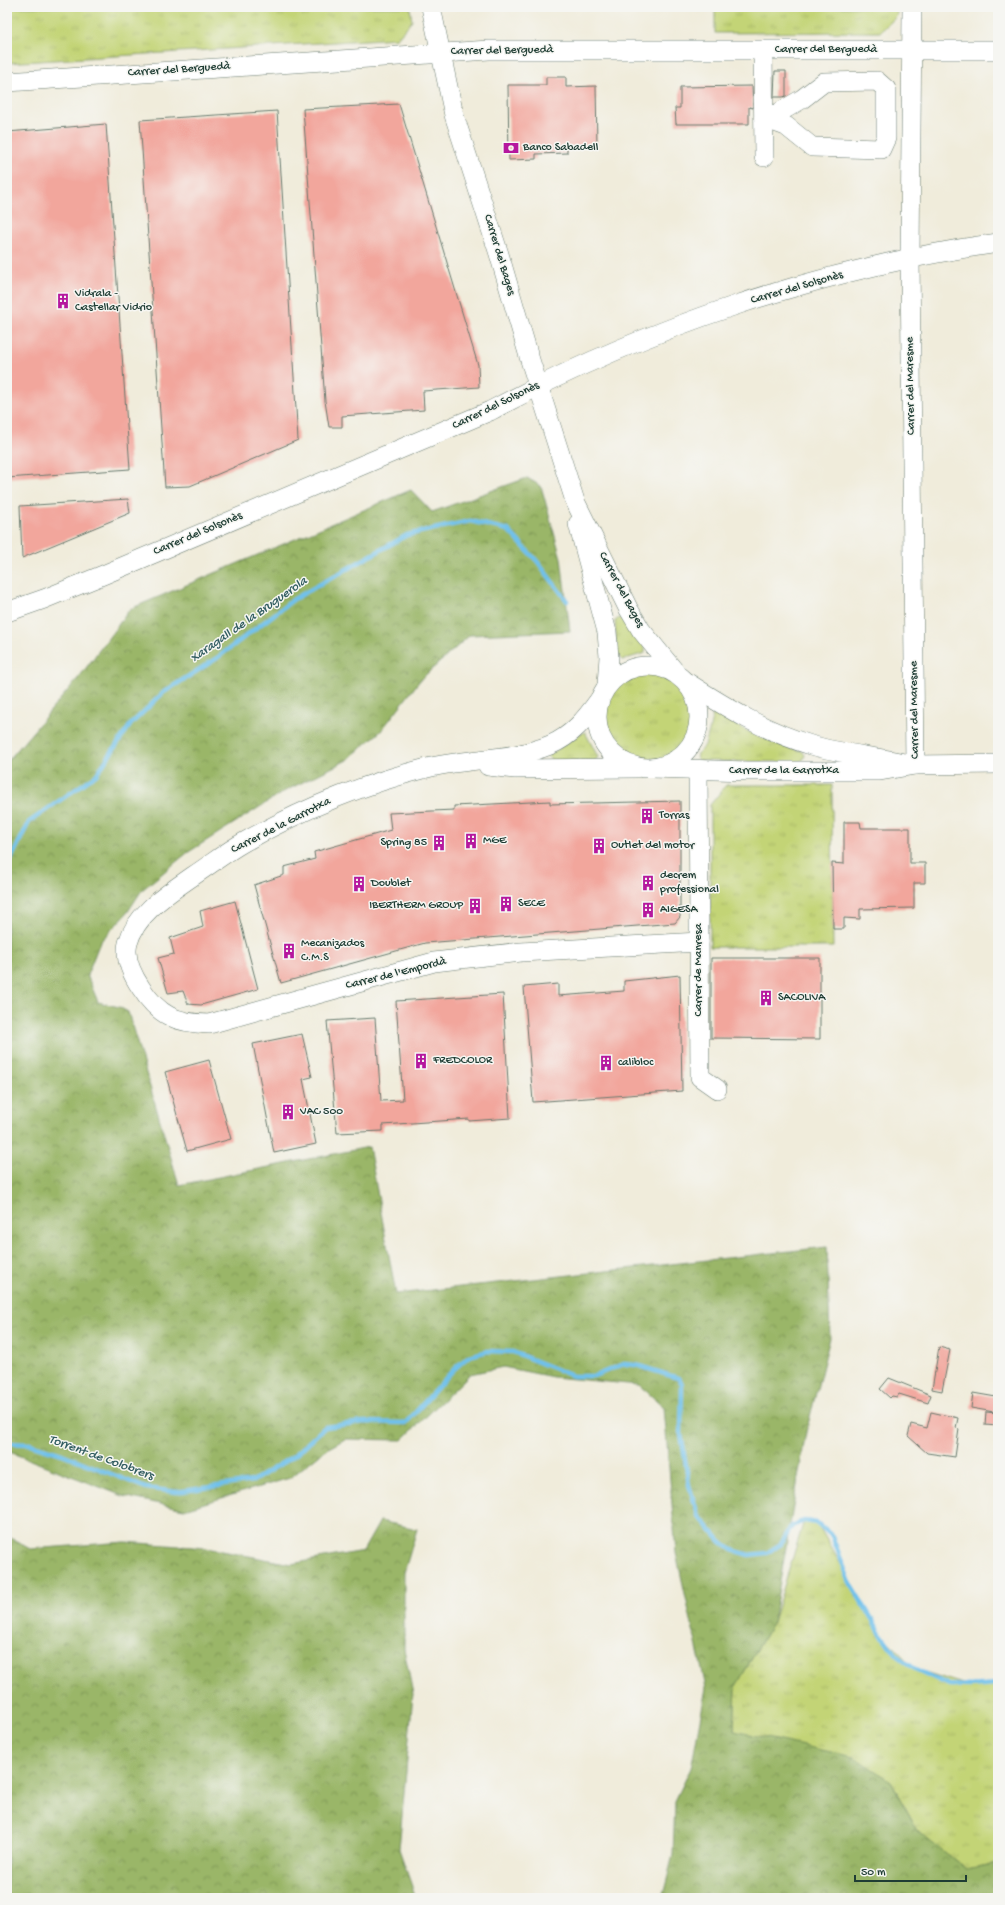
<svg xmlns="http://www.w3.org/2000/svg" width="1005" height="1905" font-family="'Gochi Hand',sans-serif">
	<defs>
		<pattern id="grass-tufts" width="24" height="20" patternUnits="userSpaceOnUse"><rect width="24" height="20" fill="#c3d476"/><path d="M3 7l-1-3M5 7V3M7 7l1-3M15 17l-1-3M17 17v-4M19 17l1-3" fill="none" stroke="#a7b767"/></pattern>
		<pattern id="forest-crowns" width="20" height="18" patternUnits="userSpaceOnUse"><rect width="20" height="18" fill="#9ab667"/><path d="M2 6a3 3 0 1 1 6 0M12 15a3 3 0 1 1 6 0" fill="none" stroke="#7d9556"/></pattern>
	</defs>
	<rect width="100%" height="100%" fill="#f6f6f2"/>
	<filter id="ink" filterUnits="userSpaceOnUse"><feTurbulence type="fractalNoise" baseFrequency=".025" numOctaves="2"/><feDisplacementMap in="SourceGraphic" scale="8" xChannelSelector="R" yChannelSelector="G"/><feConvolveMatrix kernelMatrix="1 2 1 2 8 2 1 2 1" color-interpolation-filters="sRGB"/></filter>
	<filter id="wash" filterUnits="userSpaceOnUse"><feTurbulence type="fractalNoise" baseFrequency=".012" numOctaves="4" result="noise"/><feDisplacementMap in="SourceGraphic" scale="16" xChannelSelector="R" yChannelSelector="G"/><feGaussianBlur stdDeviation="0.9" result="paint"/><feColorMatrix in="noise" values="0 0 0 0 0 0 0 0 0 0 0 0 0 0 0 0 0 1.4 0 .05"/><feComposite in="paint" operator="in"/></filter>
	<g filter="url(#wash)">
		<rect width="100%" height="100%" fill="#f0ecdb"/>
		<g fill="url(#grass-tufts)" stroke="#718855">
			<polygon points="7,7 410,7 412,21 397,38 7,63"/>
			<polygon points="715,7 897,7 897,16 880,32 715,33"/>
			<polygon points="619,618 624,619 645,648 645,653 622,660 617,655 615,621"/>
			<circle cx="649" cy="718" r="46"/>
			<path d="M713 713 718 714C744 731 772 744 802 751L805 755 803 760 798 762 701 761 697 759 698 753 705 745 709 732Z"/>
			<polygon points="585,732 598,757 595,761 551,760 548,756 580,734"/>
			<polygon points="726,785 832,785 833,947 710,947 710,805"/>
			<polygon points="804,1521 817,1523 881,1634 915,1669 969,1686 996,1684 996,1706 998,1722 998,1863 966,1869 918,1831 891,1781 734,1731 736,1686 773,1622"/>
		</g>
		<g fill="url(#forest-crowns)" stroke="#5c7a4e">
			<polygon points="527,478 541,486 561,558 570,631 470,635 421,679 381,731 347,760 285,791 187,853 142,890 127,913 100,942 87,975 98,1002 119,1007 128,1012 179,1185 369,1147 396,1294 827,1247 830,1338 806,1432 773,1622 736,1686 734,1731 854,1757 891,1781 918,1831 966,1869 998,1863 998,1898 662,1898 673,1855 675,1801 691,1768 706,1688 676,1553 664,1407 639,1385 553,1377 503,1367 470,1374 402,1440 345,1439 325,1450 290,1478 184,1509 123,1496 7,1451 7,762 80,676 130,609 411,490 432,512"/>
			<polygon points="380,1521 417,1529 404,1573 404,1649 413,1694 399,1849 416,1898 7,1898 7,1536 30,1549 125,1542 206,1548 291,1564 363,1551"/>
		</g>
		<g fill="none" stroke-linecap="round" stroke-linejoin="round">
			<g stroke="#70c1ec" stroke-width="4.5">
				<polyline points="7,867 29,822 96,775 131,724 164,692 217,658 294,599 407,535 470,521 508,530 537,561 567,601"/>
				<polyline points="7,1443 30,1444 62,1454 146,1488 176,1492 253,1481 295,1455 325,1427 364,1422 406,1423 453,1370 469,1356 488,1351 513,1352 573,1376 594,1376 624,1364 636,1365 678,1378 682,1384 681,1434 689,1485 698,1515 721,1542 732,1550 749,1555 767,1553 781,1544 792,1526 804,1521 817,1523 832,1536 850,1583 881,1634 896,1655 915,1669 949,1685 969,1686 998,1684"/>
			</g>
		</g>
		<g id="blocks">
			<g fill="#f2a69c">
				<polygon points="775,71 786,71 786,96 783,97 774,97"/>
				<polygon points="546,77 566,77 566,87 596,86 597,146 567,146 567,153 536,154 536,159 509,160 508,85 546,85"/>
				<polygon points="752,86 753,108 749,107 749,124 676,124 675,108 680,108 680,87"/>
				<polygon points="399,104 478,365 479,387 423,391 424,410 342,416 342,427 329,427 325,401 303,109"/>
				<polygon points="277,111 298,440 190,486 165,487 140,120"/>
				<polygon points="106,124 130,469 7,478 7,132"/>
				<polygon points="128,499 130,513 22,558 20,506"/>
				<polygon points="550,801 550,804 680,801 680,917 675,923 425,943 281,983 254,885 284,875 284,867 315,859 314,852 391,830 389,813 454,810 454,806"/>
				<polygon points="844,822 860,822 861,828 910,828 910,863 925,863 925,883 914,883 914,908 860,909 860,919 844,918 844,929 833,929 832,863 844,864"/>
				<polygon points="235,901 258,989 201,1005 188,1004 183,991 168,993 158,958 174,954 170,938 203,927 200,911"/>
				<polygon points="711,958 820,958 820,1039 711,1038"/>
				<polygon points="680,975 682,1091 533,1102 524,987 558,984 558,996 624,991 624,981"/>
				<polygon points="503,994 510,1118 469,1121 469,1119 383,1125 383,1131 337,1133 327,1021 375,1018 381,1101 403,1100 396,1001"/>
				<polygon points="302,1034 312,1077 303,1079 316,1144 274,1153 253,1044"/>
				<polygon points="209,1060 231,1139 187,1151 165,1072"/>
				<polygon points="939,1347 950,1350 942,1391 932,1389"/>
				<polygon points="889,1378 931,1395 928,1403 899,1394 897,1397 892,1396 890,1398 880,1389"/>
				<polygon points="973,1393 996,1397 994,1412 971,1408"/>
				<polygon points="931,1412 958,1418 956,1428 959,1429 955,1457 927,1453 908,1436 911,1424 927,1428"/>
				<polygon points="986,1412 998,1413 998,1426 985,1425"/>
			</g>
		</g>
	</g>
	<g filter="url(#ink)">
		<use href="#blocks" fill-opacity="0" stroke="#687a6e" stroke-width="1"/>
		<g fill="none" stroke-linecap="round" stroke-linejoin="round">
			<defs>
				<g id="minor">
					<polyline points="431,7 454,115 499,254 530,360 575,501 628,608 641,630 676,673"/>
					<polyline points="912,7 910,258 915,765"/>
					<polyline points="763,50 764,157"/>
					<polygon points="877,81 886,89 886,138 881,149 812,147 786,126 764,118 775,115 802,99 824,82"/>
					<polyline points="7,82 489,50 998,50"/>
					<polyline points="578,524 607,632 609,657 607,685"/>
					<path d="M7 612 44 599 103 575 490 411C647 327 822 268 998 243"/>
					<circle cx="648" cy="717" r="51"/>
					<path d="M688 683C727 708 766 732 811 745 841 754 873 756 904 763"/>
					<path d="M599 700C586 718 572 736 550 745 511 761 467 758 427 768 363 784 301 810 244 842 226 852 210 865 193 876 169 893 136 913 128 943 124 958 133 976 141 988 159 1016 176 1023 209 1024L434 962 521 952 699 942"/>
					<polyline points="488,766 515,769 635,768"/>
					<polyline points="652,768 747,771 880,771 915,765 998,764"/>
					<polyline points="698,770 700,1077 717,1089"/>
				</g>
			</defs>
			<use href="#minor" stroke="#687a6e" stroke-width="20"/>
			<use href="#minor" stroke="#fff" stroke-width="19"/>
		</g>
	</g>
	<defs>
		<symbol id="bank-bare" viewBox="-9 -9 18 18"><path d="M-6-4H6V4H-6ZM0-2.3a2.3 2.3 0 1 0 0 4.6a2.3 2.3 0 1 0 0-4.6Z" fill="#b5179e" stroke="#f6f6f2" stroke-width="2.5" paint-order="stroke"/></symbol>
		<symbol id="building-bare" viewBox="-9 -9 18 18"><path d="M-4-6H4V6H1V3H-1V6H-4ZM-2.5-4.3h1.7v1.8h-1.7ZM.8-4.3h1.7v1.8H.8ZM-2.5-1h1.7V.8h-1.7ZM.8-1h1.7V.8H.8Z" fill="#b5179e" stroke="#f6f6f2" stroke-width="2.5" paint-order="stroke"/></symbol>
	</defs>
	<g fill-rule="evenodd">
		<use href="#bank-bare" x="500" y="137" width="22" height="22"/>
		<use href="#building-bare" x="52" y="290" width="22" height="22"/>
		<use href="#building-bare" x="636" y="805" width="22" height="22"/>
		<use href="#building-bare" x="460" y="830" width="22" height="22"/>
		<use href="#building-bare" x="428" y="832" width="22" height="22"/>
		<use href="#building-bare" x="588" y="835" width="22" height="22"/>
		<use href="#building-bare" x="637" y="872" width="22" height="22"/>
		<use href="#building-bare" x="348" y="873" width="22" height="22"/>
		<use href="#building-bare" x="495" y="893" width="22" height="22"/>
		<use href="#building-bare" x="464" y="895" width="22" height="22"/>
		<use href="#building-bare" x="637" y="899" width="22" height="22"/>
		<use href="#building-bare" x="278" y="940" width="22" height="22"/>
		<use href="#building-bare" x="755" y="987" width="22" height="22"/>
		<use href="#building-bare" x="410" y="1050" width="22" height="22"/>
		<use href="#building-bare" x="595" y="1052" width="22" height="22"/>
		<use href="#building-bare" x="277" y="1101" width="22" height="22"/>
	</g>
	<g text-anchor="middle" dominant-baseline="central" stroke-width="3" stroke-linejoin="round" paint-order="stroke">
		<g font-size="12" fill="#1f3d34" stroke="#f6f6f2">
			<text x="826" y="50">Carrer del Berguedà</text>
			<text transform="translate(502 51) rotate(-1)">Carrer del Berguedà</text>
			<text transform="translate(179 70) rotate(-4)">Carrer del Berguedà</text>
			<text transform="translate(499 255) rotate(73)">Carrer del Bages</text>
			<text transform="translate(797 288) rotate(-16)">Carrer del Solsonès</text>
			<text transform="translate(911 386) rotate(-91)">Carrer del Maresme</text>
			<text transform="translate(496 406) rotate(-26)">Carrer del Solsonès</text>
			<text transform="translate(198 534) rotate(-23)">Carrer del Solsonès</text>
			<text transform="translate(621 590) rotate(62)">Carrer del Bages</text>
			<text transform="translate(915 710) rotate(-91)">Carrer del Maresme</text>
			<text x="784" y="771">Carrer de la Garrotxa</text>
			<text transform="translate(281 826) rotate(-27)">Carrer de la Garrotxa</text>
			<text transform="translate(699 970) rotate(-90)">Carrer de Manresa</text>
			<text transform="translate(396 974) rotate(-14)">Carrer de l'Empordà</text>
		</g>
		<g font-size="12" fill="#1f3d34" stroke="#f6f6f2" text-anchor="start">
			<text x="523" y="148">Banco Sabadell</text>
			<text x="75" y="294">Vidrala -<tspan x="75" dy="14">Castellar Vidrio</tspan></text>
			<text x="659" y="816">Torras</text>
			<text x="483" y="841">MGE</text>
			<text x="427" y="843" text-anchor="end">Spring 85</text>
			<text x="611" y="846">Outlet del motor</text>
			<text x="660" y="876">decrem<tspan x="660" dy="14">professional</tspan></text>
			<text x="371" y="884">Doublet</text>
			<text x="518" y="904">SECE</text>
			<text x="463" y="906" text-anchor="end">IBERTHERM GROUP</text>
			<text x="660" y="910">AIGESA</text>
			<text x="301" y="944">Mecanizados<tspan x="301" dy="14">C.M.S</tspan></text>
			<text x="778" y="998">SACOLIVA</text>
			<text x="433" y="1061">FREDCOLOR</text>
			<text x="618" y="1063">calibloc</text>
			<text x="300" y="1112">VAC 500</text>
		</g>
		<g font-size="13" font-style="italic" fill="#335e62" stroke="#f6f6f2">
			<text transform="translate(249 620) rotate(-35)">Xaragall de la Bruguerola</text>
			<text transform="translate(101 1458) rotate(20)">Torrent de Colobrers</text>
		</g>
	</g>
	<rect width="1005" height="1905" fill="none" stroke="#f6f6f2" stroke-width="24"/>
	<path d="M855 1875v6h111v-6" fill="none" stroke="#1f3d34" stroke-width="2"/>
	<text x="861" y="1875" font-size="12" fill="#1f3d34" stroke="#f6f6f2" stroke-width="3" paint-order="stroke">50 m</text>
</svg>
